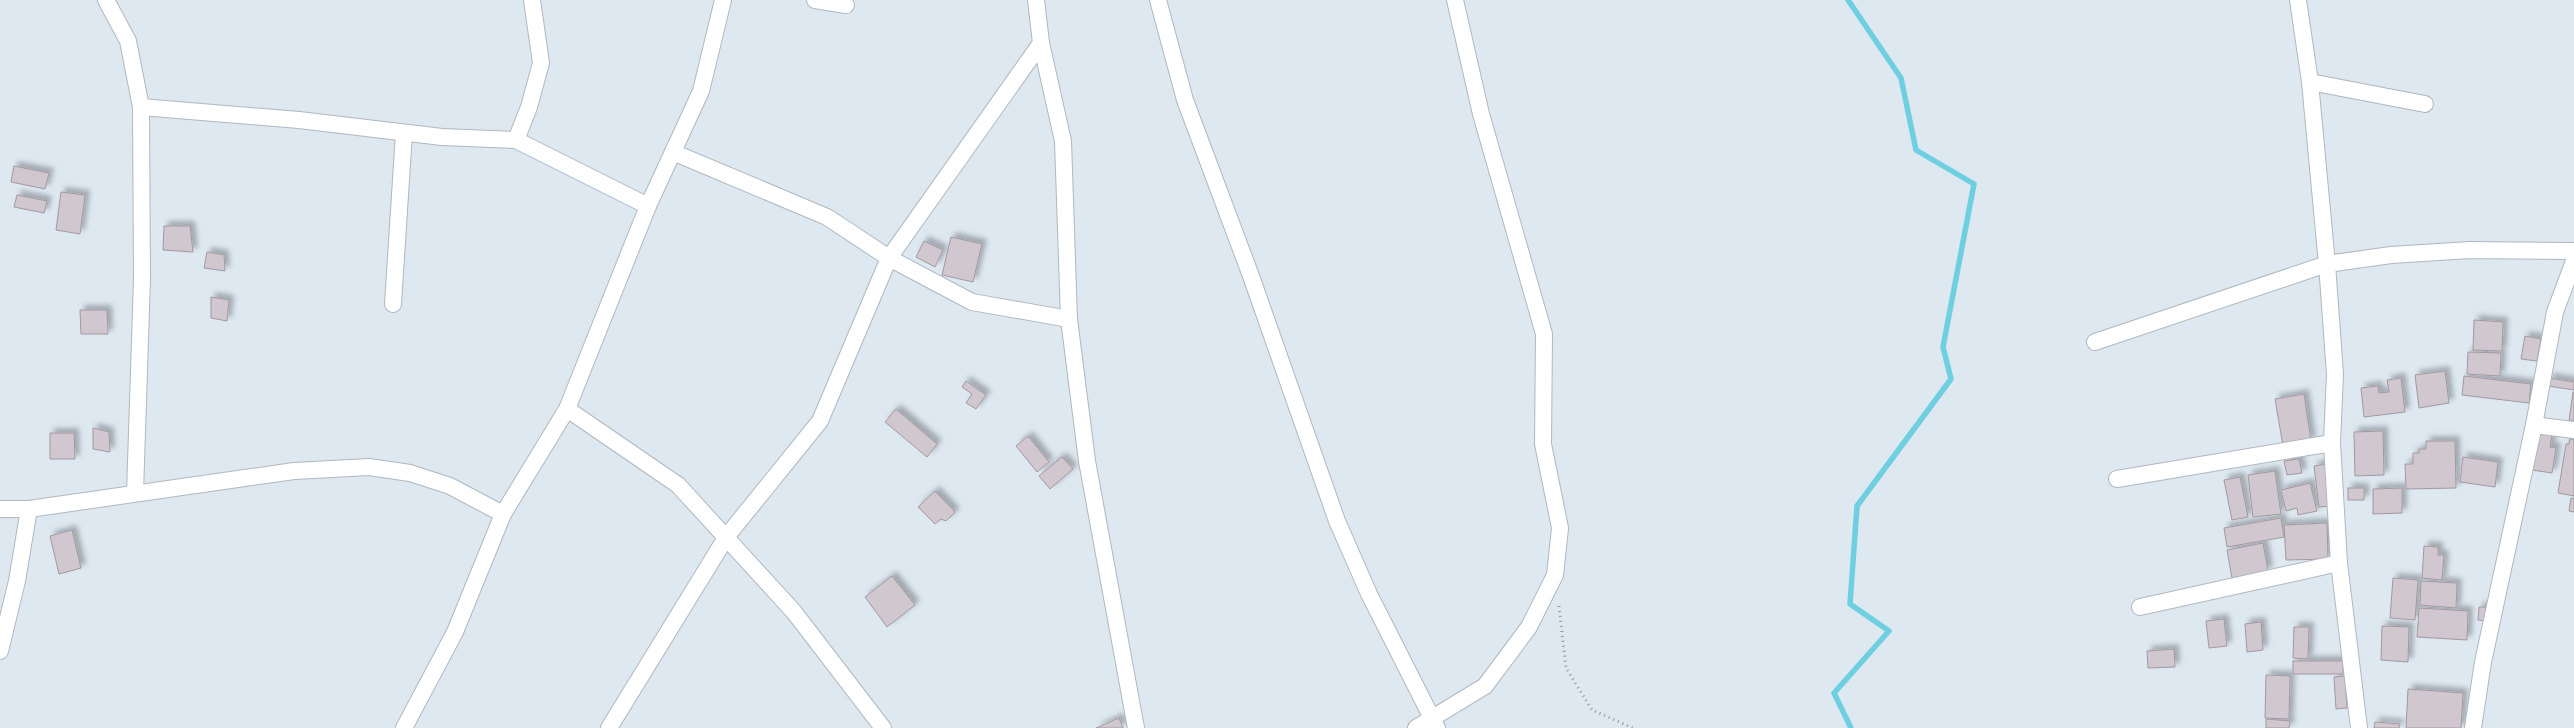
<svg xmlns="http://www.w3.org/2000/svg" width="2574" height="728" font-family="Montserrat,sans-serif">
	<defs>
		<filter id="shadow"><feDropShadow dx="4.5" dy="-4.5" stdDeviation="2.5" flood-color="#0004"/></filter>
	</defs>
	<rect width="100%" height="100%" fill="#dee8f1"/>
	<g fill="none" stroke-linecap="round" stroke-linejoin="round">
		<polyline stroke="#6ecfe1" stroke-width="5.5" points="1848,0 1901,78 1916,150 1974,184 1943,347 1951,379 1857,506 1850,604 1889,631 1834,693 1851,728"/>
	</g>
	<g fill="#d1c7cf" stroke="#a298a0" filter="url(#shadow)">
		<polygon points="14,166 49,173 45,189 11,182"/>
		<polygon points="61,192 85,195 80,234 56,230"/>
		<polygon points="17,195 47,201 44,213 14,207"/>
		<polygon points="164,226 190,226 193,252 163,250"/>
		<polygon points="951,237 982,244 973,282 942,275"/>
		<polygon points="924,241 943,250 935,267 916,257"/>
		<polygon points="207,252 224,255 225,271 204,268"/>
		<polygon points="211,297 229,300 227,321 211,318"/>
		<polygon points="80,310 107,310 108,334 81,334"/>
		<polygon points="2474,320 2503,322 2502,351 2473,350"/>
		<polygon points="2525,336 2541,339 2537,361 2521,359"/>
		<polygon points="2468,352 2501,353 2500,376 2467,374"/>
		<polygon points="2445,371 2449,403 2419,408 2415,375"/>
		<polygon points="2464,376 2531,384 2529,403 2462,395"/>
		<polygon points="2401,378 2405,412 2364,417 2361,388 2378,386 2379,393 2389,392 2387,380"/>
		<polygon points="2549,378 2574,382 2574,390 2548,386"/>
		<polygon points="966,381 986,395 976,409 966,403 972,394 962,387"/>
		<polygon points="2573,392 2574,392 2574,421 2569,421"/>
		<polygon points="2304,394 2311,441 2283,446 2275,399"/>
		<polygon points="896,409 937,444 927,457 885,422"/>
		<polygon points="93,428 109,432 110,452 93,449"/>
		<polygon points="2383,431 2384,475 2355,476 2354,432"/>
		<polygon points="50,433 74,433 75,459 50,459"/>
		<polygon points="2538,433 2552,435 2550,447 2556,448 2552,473 2532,470"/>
		<polygon points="1028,436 1049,462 1037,472 1016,446"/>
		<polygon points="2570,439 2574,439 2574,496 2558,493 2566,444 2569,444"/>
		<polygon points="2426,441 2455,441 2456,488 2406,489 2405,464 2413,464 2413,453 2419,453 2419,449 2426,449"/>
		<polygon points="1062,457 1073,469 1050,489 1039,476"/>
		<polygon points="2463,457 2498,462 2495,487 2460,482"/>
		<polygon points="2299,459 2302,473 2287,475 2284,461"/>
		<polygon points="2327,464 2332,506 2319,507 2314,466"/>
		<polygon points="2275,471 2281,514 2253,517 2248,475"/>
		<polygon points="2240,477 2248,517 2232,520 2224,480"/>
		<polygon points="2310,483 2317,511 2298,515 2297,508 2286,511 2281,490"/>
		<rect x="2348" y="488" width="16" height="12"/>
		<polygon points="2402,488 2402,513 2373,514 2373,489"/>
		<polygon points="935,491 955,512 946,521 941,519 935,524 918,507"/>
		<polygon points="2571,498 2574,499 2574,512 2569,511"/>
		<polygon points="2281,518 2284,537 2227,547 2224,528"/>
		<polygon points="2327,523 2328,559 2286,560 2284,525"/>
		<polygon points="72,530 81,568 59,574 50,536"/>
		<polygon points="2263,543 2268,571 2232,578 2227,550"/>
		<polygon points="2424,546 2438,547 2438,555 2444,555 2442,580 2422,578"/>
		<polygon points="892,576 915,605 887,627 865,597"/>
		<polygon points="2393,578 2418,580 2415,620 2390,618"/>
		<polygon points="2421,581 2457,583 2456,608 2420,605"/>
		<polygon points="2479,607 2486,607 2485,621 2478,620"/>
		<polygon points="2419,608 2468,611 2467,640 2417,637"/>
		<polygon points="2224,619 2227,646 2209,648 2206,621"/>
		<polygon points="2261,622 2263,650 2247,652 2245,624"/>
		<polygon points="2382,626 2409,627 2408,662 2381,660"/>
		<polygon points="2294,627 2309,627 2308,659 2293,658"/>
		<polygon points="2174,649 2175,667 2148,668 2147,651"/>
		<rect x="2293" y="661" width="50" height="13"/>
		<polygon points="2266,675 2290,676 2289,719 2265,718"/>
		<polygon points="2345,676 2347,708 2336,709 2334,677"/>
		<polygon points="2408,689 2463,693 2461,728 2406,728"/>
		<polygon points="1119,718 1123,728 1096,728"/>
		<polygon points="2266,719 2290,721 2289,728 2266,728"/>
		<polygon points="2375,722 2400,724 2399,728 2374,728"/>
	</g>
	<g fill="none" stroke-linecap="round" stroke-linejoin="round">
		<defs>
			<g id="minor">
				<polyline points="106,0 128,41 141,107 299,120 442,137 516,140 648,206"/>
				<polyline points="815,0 846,5"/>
				<polyline points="1036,0 1041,43 1063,141 1069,319 1087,461 1136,728"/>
				<polyline points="1158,0 1185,100 1251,276 1337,521 1369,594 1437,728"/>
				<polyline points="2298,0 2310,82 2327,264 2335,374 2332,443 2339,563 2359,728"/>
				<polyline points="2310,82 2425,104"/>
				<polyline points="516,140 529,107 541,63 532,0"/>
				<polyline points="675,153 827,217 889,258 972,302 1069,319"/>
				<polyline points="393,304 404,133"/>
				<polyline points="2095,342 2327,264 2391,255 2470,250 2574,251"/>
				<polyline points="567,409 678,485 794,612 883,728"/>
				<polyline points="2534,425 2574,430"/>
				<polyline points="2117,479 2332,443"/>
				<polyline points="135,493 142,279 141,107"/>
				<polyline points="0,509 29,509 294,471 369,467 410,473 450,486 503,514"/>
				<polyline points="2140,607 2339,563"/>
				<polyline points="0,651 17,581 29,509"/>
				<polyline points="404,728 455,632 503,514 567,409 648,206 701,91 723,0"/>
				<polyline points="609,728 727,536 820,421 889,258 1041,43"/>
				<polyline points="1416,728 1485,686 1529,627 1555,575 1560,528 1543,444 1544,334 1481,114 1455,0"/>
				<polyline points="2473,728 2483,662 2534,425 2555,312 2574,261"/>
			</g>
		</defs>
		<use href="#minor" stroke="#afb8c0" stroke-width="18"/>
		<polyline stroke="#8e959c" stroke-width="3" stroke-dasharray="1 4" stroke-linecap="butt" points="1559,606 1566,668 1592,710 1633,728"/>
		<use href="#minor" stroke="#fff" stroke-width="16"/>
	</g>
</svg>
